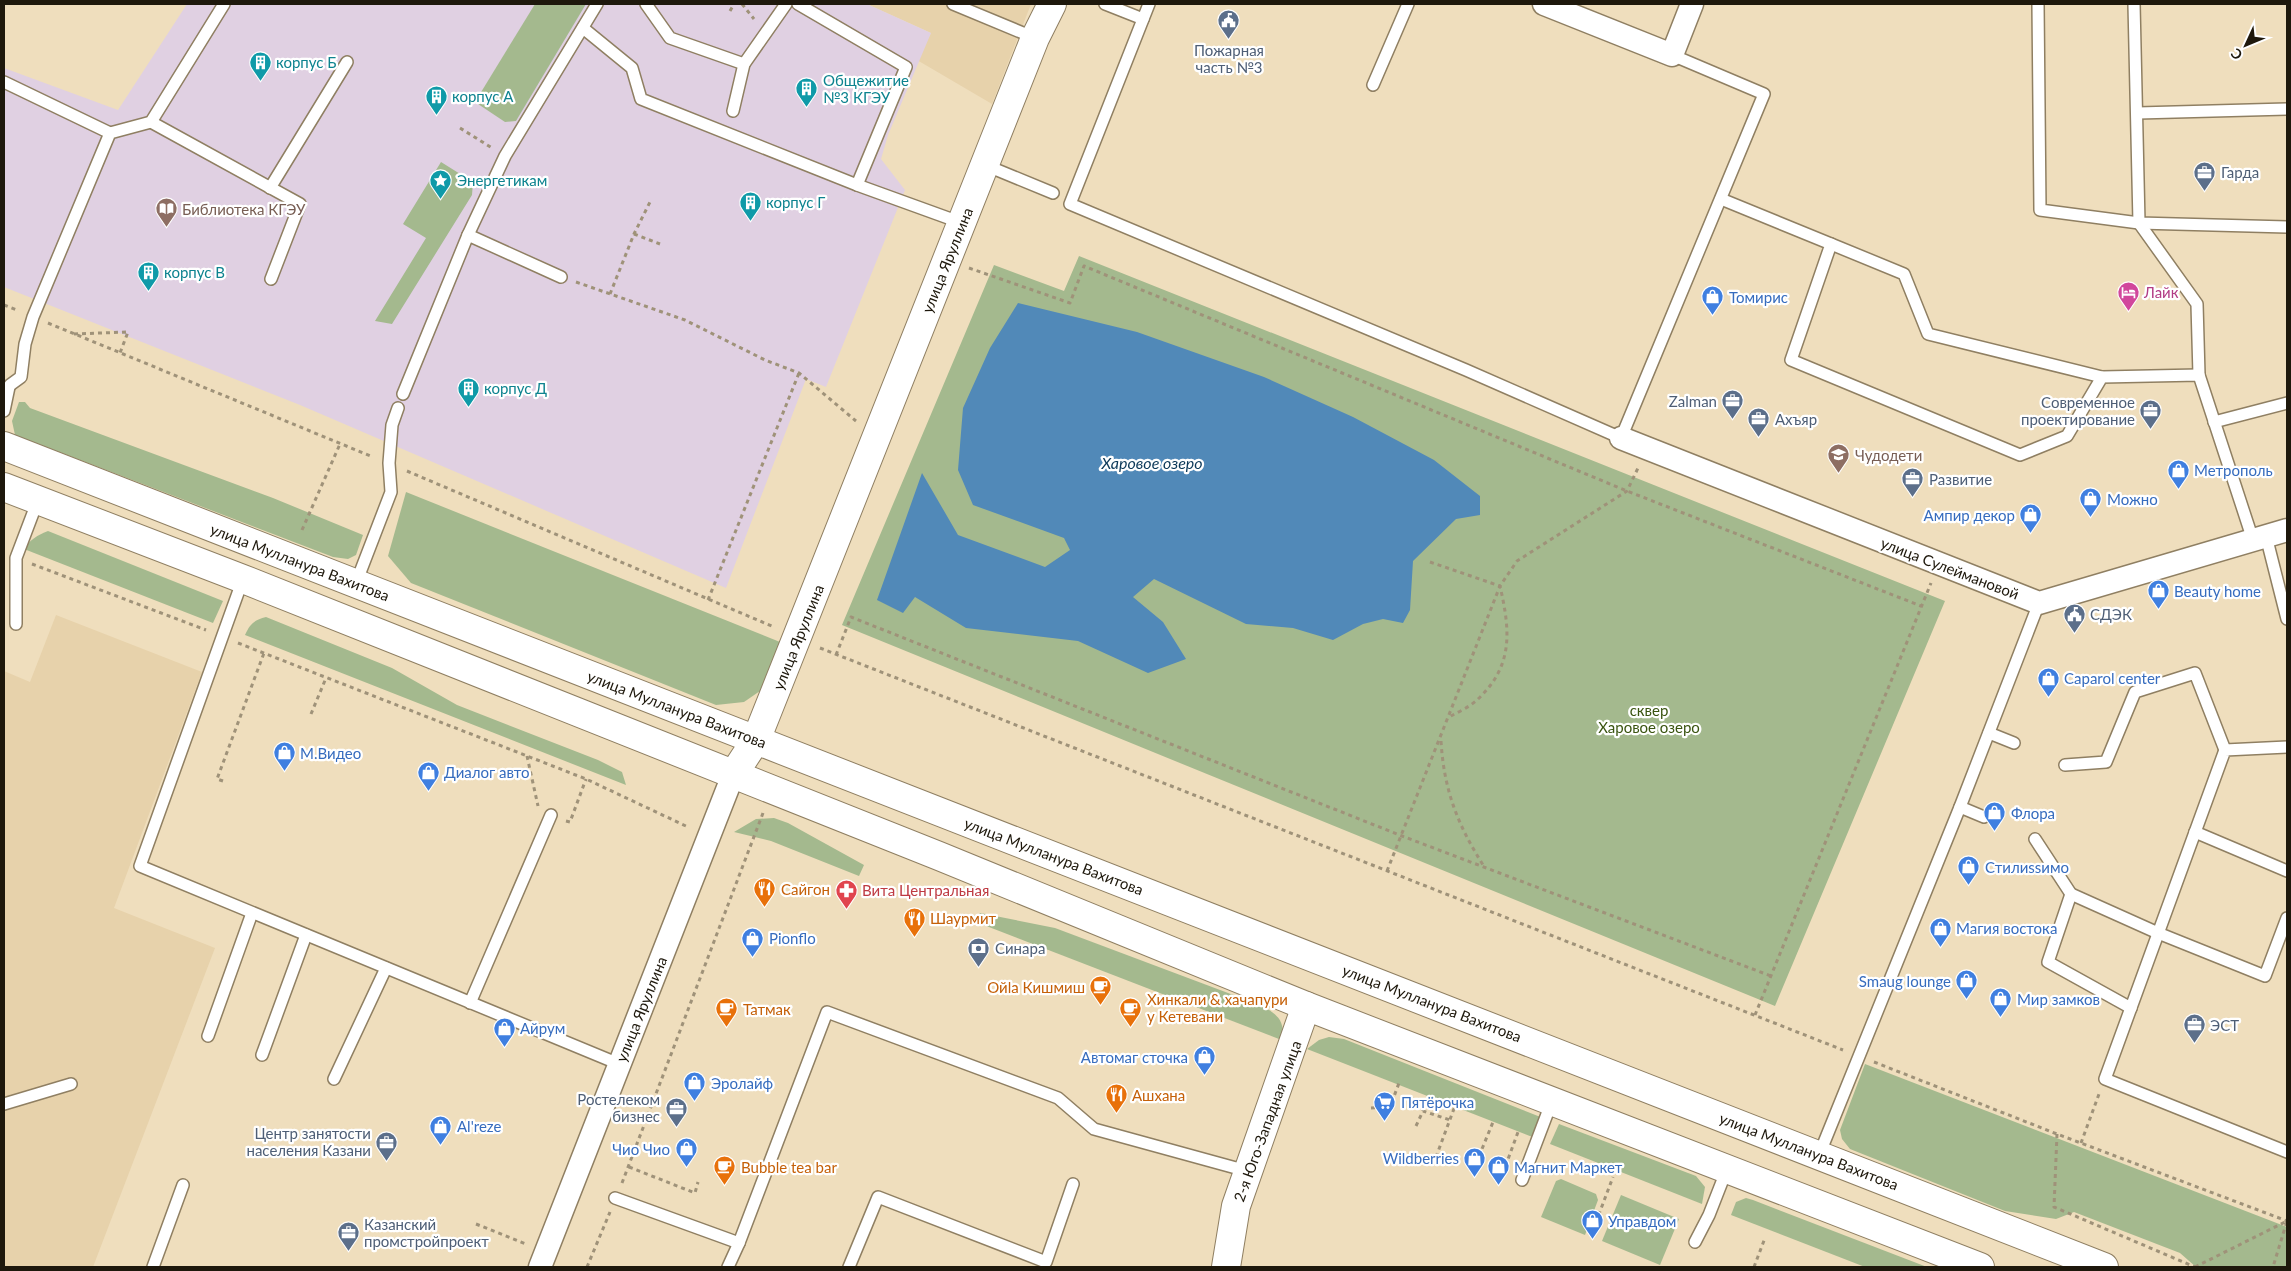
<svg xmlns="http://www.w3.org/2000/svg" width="2291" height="1271" font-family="Lato,sans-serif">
	<rect width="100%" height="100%" fill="#efdebd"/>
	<g fill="#e7d2ab">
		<polygon points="867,4 1031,4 992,104 917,60 931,33"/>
		<polygon points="56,615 202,672 114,908 215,948 93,1267 4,1267 4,671 30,682"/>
	</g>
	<polygon fill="#e0d0e2" points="187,4 867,4 931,33 888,135 881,159 905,190 826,387 806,379 726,588 300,405 4,287 4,68 118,110"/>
	<g fill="#a4b98e">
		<polygon points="535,4 586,4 516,121 505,122 475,102"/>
		<polygon points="441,162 473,182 472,195 392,324 375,321 426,238 403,224"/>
		<polygon points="1079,256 1945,601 1775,1006 842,625 994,265 1064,291"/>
		<polygon points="19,402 25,402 30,408 273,498 363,535 356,555 348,559 333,557 15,435 12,421"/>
		<polygon points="406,492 780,642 760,691 744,702 716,705 411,583 388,556"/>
		<path d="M48 531 223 601 213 623 24 549C29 540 38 535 48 531Z"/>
		<path d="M266 617 392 668 457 705 598 760 622 772 626 785 245 635C250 624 254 620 266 617Z"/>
		<polygon points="774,818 788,823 864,865 859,876 771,841 734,832 756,819"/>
		<path d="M980 913 1055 928 1260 1005C1279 1015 1283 1019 1284 1041L976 922Z"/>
		<polygon points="1329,1037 1344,1039 1543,1118 1535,1138 1307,1049 1319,1040"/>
		<polygon points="1865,1064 2287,1227 2287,1267 2196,1267 2180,1253 2074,1212 2056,1219 2005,1211 1850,1149 1842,1139 1840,1130"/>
		<polygon points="1559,1124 1696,1176 1705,1187 1702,1204 1550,1144"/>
		<polygon points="1561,1179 1596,1194 1598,1200 1585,1235 1541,1217 1556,1181"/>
		<polygon points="1621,1195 1679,1219 1660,1265 1602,1241"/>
		<polygon points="1746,1198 1753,1200 1927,1267 1865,1267 1731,1215 1736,1202"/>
	</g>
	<polygon fill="#5189b8" points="1018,303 1137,332 1264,377 1353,417 1434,460 1480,496 1480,515 1456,519 1413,561 1410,610 1403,623 1383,619 1363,624 1333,640 1293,628 1246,624 1154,579 1133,597 1163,622 1186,659 1148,673 1078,641 966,628 915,597 903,613 877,600 922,473 958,535 1045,567 1070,550 1064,538 973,505 958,470 963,408 990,348"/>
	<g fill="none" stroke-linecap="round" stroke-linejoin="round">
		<defs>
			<g id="lane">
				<polyline points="646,4 670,38 744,64"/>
				<polyline points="798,4 906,67 857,185 962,223"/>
				<polyline points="953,4 1035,38"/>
				<polyline points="1105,4 1143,19"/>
				<polyline points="1149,4 1070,204 1466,370 1621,438 1764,94 1672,55"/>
				<polyline points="2038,4 2040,210 2139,223 2287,227"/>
				<polyline points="2134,4 2139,223 2197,304 2199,375"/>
				<polyline points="583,28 632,68 641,99 857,185"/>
				<polyline points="4,82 110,133"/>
				<polyline points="1373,85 1408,4"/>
				<polyline points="733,111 744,64 786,4"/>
				<polyline points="2138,113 2287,109"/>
				<polyline points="151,122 300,204 271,279"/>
				<polyline points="985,165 1053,193"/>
				<polyline points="270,188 347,62"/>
				<polyline points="1721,199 1831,244 1791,360 2020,455 2067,436 2102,377 2199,375 2253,540"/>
				<polyline points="468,235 561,277"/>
				<polyline points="1831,244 1904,274 1928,334 2102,377"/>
				<polyline points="4,394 10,385 21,377 25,344 33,317 110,133 151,122 224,4"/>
				<polyline points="403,394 468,235 505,156 597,4"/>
				<polyline points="4,411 9,387"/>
				<polyline points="2214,422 2287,403"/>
				<polyline points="2266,536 2287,619"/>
				<polyline points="243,579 140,866 619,1064"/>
				<polyline points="356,583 391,492 389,463 392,425 398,408"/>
				<polyline points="16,624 16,558 38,500"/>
				<polyline points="1989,733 2014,743"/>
				<polyline points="2287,747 2225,750 2105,1079 2287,1152"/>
				<polyline points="2065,765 2106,762 2135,692 2195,673 2225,750"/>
				<polyline points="1960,807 1984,817"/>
				<polyline points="2195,832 2287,871"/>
				<polyline points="2035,839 2071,894 2158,933 2265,976 2287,918"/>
				<polyline points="2071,894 2048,962 2131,1008"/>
				<polyline points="470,1003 551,815"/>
				<polyline points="208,1036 252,913"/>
				<polyline points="262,1055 306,935"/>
				<polyline points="334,1079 386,968"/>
				<polyline points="4,1104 71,1084"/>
				<polyline points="1819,1155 1960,807 2039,603"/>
				<polyline points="1522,1180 1552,1101"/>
				<polyline points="615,1198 739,1243 728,1267"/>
				<polyline points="1695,1242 1709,1215 1727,1169"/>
				<polyline points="739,1243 827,1012 1058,1098 1094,1129 1247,1171"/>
				<polyline points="153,1267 183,1185"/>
				<polyline points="849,1267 878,1197 1046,1262 1073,1184"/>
			</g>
			<g id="street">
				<polyline points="1544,4 1672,55 1692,4"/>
				<polyline points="1621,438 2039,603 2287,530"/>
				<polyline points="540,1267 733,775"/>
			</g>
			<g id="secondary">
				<polyline points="4,446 2104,1267"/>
				<polyline points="4,487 243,579 939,856 1306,1006 1980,1267"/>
				<polyline points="733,775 756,740 1035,38 1052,4"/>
				<polyline points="1226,1267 1236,1206 1306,1006"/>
			</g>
		</defs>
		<use href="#lane" stroke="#8f7f62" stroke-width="14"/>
		<use href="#street" stroke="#8f7f62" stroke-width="25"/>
		<use href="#secondary" stroke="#8f7f62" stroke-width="30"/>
		<g stroke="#9f9279" stroke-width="3" stroke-dasharray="4 4" stroke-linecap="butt">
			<polyline points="742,4 754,19"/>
			<polyline points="730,11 734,4"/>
			<polyline points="460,128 492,148"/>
			<polyline points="634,234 660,244"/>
			<polyline points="969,268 1070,303 1084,266 1627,491 1921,606"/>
			<polyline points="576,282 685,320 765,360 799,373 856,421"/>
			<polyline points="610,294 634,234 651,200"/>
			<polyline points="4,305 17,310"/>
			<polyline points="48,323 373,457"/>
			<polyline points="74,334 128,332 120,353"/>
			<polyline points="407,471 774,627"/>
			<polyline points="302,530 340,444"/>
			<path d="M1430 562 1500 586C1510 630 1514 665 1478 699 1470 707 1458 712 1449 717"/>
			<polyline points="32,564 206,630"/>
			<polyline points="708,600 799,373"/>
			<polyline points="238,643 586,779 688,827"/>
			<polyline points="820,648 1843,1050"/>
			<polyline points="836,655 851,617 1402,836 1771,976"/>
			<polyline points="311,714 326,678"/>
			<path d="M1441 741C1444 791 1458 826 1485 868"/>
			<polyline points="527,756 538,806"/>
			<polyline points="223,781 217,779 264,653"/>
			<polyline points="566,821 570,822 586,779"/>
			<polyline points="1387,871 1500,586 1517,561 1627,491 1638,468"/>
			<polyline points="1755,1015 1931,583"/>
			<polyline points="1874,1062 2057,1134 2287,1221"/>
			<polyline points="1371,1108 1390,1107 1399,1083"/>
			<polyline points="1416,1126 1423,1111 1450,1120"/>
			<polyline points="2057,1134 2054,1207 2195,1267"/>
			<polyline points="2081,1143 2099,1094"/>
			<polyline points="1436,1157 1455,1106"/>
			<polyline points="629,1167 695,1193 698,1182"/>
			<polyline points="1473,1171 1493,1122"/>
			<polyline points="1500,1181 1518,1132"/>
			<polyline points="622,1183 763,813"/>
			<polyline points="476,1224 526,1244"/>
			<polyline points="1593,1230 1613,1177"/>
			<polyline points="587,1267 610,1212"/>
			<polyline points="1754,1267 1765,1238"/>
			<polyline points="2195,1267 2287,1221 2273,1267"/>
		</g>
		<use href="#lane" stroke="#fff" stroke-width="11"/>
		<use href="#street" stroke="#fff" stroke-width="22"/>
		<use href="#secondary" stroke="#fff" stroke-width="28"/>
	</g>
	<defs>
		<symbol id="civic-pin" viewBox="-11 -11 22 30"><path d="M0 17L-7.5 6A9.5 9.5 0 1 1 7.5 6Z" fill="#5c6f8a" stroke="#fff"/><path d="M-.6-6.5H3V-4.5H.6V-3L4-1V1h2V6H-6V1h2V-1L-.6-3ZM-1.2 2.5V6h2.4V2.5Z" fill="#fff"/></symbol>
		<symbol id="building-pin" viewBox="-11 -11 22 30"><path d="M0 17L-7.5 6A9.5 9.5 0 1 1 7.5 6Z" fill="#0f9aa8" stroke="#fff"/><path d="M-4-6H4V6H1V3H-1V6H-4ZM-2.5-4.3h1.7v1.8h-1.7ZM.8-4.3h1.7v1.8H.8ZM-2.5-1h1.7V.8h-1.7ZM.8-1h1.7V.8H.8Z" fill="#fff"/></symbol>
		<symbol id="office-pin" viewBox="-11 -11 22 30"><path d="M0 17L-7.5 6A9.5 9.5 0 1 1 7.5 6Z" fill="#5c6f8a" stroke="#fff"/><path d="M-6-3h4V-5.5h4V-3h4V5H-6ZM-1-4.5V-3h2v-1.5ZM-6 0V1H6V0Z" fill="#fff"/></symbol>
		<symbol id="sight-pin" viewBox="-11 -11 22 30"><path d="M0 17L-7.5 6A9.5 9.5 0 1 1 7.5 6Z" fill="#0f9aa8" stroke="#fff"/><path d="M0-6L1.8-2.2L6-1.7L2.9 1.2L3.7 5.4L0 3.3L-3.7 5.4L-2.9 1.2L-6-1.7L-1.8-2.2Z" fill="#fff"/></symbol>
		<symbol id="library-pin" viewBox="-11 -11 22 30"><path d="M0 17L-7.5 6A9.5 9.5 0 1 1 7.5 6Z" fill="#8d6e63" stroke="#fff"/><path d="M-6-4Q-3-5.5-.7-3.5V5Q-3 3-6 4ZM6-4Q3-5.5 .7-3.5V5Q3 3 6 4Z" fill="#fff"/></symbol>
		<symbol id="hotel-pin" viewBox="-11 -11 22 30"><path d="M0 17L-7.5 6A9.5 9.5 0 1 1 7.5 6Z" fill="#d1479c" stroke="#fff"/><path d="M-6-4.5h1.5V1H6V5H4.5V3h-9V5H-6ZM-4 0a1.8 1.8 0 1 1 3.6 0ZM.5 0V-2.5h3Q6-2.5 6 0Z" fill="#fff"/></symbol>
		<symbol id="shop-pin" viewBox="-11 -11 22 30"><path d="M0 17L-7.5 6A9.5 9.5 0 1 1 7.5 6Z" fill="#3f7fe0" stroke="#fff"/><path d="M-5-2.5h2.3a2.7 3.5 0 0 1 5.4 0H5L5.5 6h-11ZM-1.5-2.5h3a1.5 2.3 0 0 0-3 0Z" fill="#fff"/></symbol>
		<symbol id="school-pin" viewBox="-11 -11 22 30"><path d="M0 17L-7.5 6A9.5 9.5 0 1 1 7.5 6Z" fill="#8d6e63" stroke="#fff"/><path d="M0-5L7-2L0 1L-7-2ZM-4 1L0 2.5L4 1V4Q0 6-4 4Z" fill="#fff"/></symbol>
		<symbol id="restaurant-pin" viewBox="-11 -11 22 30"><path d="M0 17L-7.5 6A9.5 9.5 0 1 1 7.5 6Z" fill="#e8710a" stroke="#fff"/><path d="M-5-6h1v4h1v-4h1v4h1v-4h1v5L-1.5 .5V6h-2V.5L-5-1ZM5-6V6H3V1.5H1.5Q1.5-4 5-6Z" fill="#fff"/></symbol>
		<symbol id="pharmacy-pin" viewBox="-11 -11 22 30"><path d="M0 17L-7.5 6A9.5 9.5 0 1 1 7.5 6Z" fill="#e0444e" stroke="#fff"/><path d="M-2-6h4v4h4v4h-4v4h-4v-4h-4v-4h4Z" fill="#fff"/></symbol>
		<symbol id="bank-pin" viewBox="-11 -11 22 30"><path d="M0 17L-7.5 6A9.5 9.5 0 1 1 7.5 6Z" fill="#5c6f8a" stroke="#fff"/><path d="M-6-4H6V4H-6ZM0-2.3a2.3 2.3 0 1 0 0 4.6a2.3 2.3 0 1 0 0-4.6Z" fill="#fff"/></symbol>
		<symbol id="cafe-pin" viewBox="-11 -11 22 30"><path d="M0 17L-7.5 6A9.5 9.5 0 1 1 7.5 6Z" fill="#e8710a" stroke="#fff"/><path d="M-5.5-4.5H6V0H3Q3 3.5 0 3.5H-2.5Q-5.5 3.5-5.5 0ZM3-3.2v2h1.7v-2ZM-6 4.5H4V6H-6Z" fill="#fff"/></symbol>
		<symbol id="supermarket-pin" viewBox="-11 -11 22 30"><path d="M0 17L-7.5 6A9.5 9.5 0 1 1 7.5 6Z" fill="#3f7fe0" stroke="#fff"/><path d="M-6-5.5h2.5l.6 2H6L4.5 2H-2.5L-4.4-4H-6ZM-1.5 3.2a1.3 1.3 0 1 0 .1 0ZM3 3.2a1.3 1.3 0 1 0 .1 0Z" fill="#fff"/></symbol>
	</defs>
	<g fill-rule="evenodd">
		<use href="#civic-pin" x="1216" y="8" width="25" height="34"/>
		<use href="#building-pin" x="248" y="50" width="25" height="34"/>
		<use href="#building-pin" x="794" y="76" width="25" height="34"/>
		<use href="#building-pin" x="424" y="84" width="25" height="34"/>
		<use href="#office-pin" x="2192" y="160" width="25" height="34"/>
		<use href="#sight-pin" x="428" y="168" width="25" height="34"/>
		<use href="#building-pin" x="738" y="190" width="25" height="34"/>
		<use href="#library-pin" x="154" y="196" width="25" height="34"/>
		<use href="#building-pin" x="136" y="260" width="25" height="34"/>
		<use href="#hotel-pin" x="2116" y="280" width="25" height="34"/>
		<use href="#shop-pin" x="1700" y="284" width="25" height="34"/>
		<use href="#building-pin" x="456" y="376" width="25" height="34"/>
		<use href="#office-pin" x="1720" y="388" width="25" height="34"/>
		<use href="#office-pin" x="2138" y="398" width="25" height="34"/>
		<use href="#office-pin" x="1746" y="406" width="25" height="34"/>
		<use href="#school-pin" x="1826" y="442" width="25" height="34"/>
		<use href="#shop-pin" x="2166" y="458" width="25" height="34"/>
		<use href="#office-pin" x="1900" y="466" width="25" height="34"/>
		<use href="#shop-pin" x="2078" y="486" width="25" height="34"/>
		<use href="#shop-pin" x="2018" y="502" width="25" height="34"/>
		<use href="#shop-pin" x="2146" y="578" width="25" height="34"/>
		<use href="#civic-pin" x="2062" y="602" width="25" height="34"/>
		<use href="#shop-pin" x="2036" y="666" width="25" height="34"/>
		<use href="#shop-pin" x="272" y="740" width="25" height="34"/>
		<use href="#shop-pin" x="416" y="760" width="25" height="34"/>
		<use href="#shop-pin" x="1982" y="800" width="25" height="34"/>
		<use href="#shop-pin" x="1956" y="854" width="25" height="34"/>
		<use href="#restaurant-pin" x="752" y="876" width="25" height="34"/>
		<use href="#pharmacy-pin" x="834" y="878" width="25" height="34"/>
		<use href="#restaurant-pin" x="902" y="906" width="25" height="34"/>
		<use href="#shop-pin" x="1928" y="916" width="25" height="34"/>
		<use href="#shop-pin" x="740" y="926" width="25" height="34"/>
		<use href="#bank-pin" x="966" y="936" width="25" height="34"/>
		<use href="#shop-pin" x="1954" y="968" width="25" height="34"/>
		<use href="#cafe-pin" x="1088" y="974" width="25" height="34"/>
		<use href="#shop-pin" x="1988" y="986" width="25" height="34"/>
		<use href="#cafe-pin" x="1118" y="996" width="25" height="34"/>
		<use href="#cafe-pin" x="714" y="996" width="25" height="34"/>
		<use href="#office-pin" x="2182" y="1012" width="25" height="34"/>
		<use href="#shop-pin" x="492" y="1016" width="25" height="34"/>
		<use href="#shop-pin" x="1192" y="1044" width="25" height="34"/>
		<use href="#shop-pin" x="682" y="1070" width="25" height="34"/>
		<use href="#restaurant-pin" x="1104" y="1082" width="25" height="34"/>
		<use href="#supermarket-pin" x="1372" y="1090" width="25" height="34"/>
		<use href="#office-pin" x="664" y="1096" width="25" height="34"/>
		<use href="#shop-pin" x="428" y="1114" width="25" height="34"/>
		<use href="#office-pin" x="374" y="1130" width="25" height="34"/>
		<use href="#shop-pin" x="674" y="1136" width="25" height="34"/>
		<use href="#shop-pin" x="1462" y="1146" width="25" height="34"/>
		<use href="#cafe-pin" x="712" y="1154" width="25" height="34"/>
		<use href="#shop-pin" x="1486" y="1154" width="25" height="34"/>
		<use href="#shop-pin" x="1580" y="1208" width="25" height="34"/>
		<use href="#office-pin" x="336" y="1220" width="25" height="34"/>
	</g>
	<g text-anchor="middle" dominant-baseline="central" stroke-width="4.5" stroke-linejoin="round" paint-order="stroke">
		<g font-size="15" fill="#4e5e75" stroke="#fff" text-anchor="start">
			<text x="1229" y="50" text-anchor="middle">Пожарная<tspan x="1229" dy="17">часть №3</tspan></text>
			<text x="2221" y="172">Гарда</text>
			<text x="1717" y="401" text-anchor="end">Zalman</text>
			<text x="2135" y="402" text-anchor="end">Современное<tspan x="2135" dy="17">проектирование</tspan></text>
			<text x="1775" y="419">Ахъяр</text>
			<text x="1929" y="479">Развитие</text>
			<text x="2090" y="614">СДЭК</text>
			<text x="995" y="948">Синара</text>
			<text x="2210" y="1025">ЭСТ</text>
			<text x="660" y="1099" text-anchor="end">Ростелеком<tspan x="660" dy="17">бизнес</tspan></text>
			<text x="371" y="1133" text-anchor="end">Центр занятости<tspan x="371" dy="17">населения Казани</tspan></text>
			<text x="364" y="1224">Казанский<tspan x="364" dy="17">промстройпроект</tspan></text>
		</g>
		<g font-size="15" fill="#0d838f" stroke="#fff" text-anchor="start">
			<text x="276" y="62">корпус Б</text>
			<text x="823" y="80">Общежитие<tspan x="823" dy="17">№3 КГЭУ</tspan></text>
			<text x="452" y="96">корпус А</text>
			<text x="457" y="180">Энергетикам</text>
			<text x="766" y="202">корпус Г</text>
			<text x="164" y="272">корпус В</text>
			<text x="484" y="388">корпус Д</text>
		</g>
		<g font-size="15" fill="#785e54" stroke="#fff" text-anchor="start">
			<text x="182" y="209">Библиотека КГЭУ</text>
			<text x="1855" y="455">Чудодети</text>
		</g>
		<g font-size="15" fill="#1e180c" stroke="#fff">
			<text transform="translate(947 260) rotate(-68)">улица Яруллина</text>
			<text transform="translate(300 562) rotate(21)">улица Мулланура Вахитова</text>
			<text transform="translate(1950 568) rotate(21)">улица Сулеймановой</text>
			<text transform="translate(798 637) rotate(-68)">улица Яруллина</text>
			<text transform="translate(677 709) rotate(21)">улица Мулланура Вахитова</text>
			<text transform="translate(1054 856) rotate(21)">улица Мулланура Вахитова</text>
			<text transform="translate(1432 1003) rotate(21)">улица Мулланура Вахитова</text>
			<text transform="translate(641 1009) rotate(-68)">улица Яруллина</text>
			<text transform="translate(1267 1121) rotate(-70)">2-я Юго-Западная улица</text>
			<text transform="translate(1809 1151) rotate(21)">улица Мулланура Вахитова</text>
		</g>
		<g font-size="15" fill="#b23c85" stroke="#fff" text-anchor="start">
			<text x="2144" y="292">Лайк</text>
		</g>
		<g font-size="15" fill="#366cbe" stroke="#fff" text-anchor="start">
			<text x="1729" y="297">Томирис</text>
			<text x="2194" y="470">Метрополь</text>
			<text x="2107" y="499">Можно</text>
			<text x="2015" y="515" text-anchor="end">Ампир декор</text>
			<text x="2174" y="591">Beauty home</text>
			<text x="2064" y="678">Caparol center</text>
			<text x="300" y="753">М.Видео</text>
			<text x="444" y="772">Диалог авто</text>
			<text x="2011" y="813">Флора</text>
			<text x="1985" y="867">Стилиssимо</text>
			<text x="1956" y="928">Магия востока</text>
			<text x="769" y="938">Pionflo</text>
			<text x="1951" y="981" text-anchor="end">Smaug lounge</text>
			<text x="2017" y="999">Мир замков</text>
			<text x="520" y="1028">Айрум</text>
			<text x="1188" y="1057" text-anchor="end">Автомаг сточка</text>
			<text x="711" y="1083">Эролайф</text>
			<text x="1401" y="1102">Пятёрочка</text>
			<text x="457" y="1126">Al'reze</text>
			<text x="670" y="1149" text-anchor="end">Чио Чио</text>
			<text x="1459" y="1158" text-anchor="end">Wildberries</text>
			<text x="1514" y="1167">Магнит Маркет</text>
			<text x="1608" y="1221">Управдом</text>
		</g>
		<g font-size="15" fill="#3a5410" stroke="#fff">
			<text x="1649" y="710">сквер<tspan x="1649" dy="17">Харовое озеро</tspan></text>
		</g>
		<g font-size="15" fill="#c56008" stroke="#fff" text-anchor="start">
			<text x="781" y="889">Сайгон</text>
			<text x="930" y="918">Шаурмит</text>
			<text x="1085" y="987" text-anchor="end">Ойla Кишмиш</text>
			<text x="1147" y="999">Хинкали &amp; хачапури<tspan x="1147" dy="17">у Кетевани</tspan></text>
			<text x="743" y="1009">Татмак</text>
			<text x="1132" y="1095">Ашхана</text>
			<text x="741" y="1167">Bubble tea bar</text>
		</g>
		<g font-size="15" fill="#be3a42" stroke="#fff" text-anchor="start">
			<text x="862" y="890">Вита Центральная</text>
		</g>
		<g font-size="16" font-style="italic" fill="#0b3858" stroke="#fff">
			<text x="1152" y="462">Харовое озеро</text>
		</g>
	</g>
	<rect width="2291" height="1271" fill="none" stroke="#1e180c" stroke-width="10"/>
	<g transform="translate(2246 45) rotate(226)" stroke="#ffffff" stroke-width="4" paint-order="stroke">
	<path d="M0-4L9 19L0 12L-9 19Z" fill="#1e180c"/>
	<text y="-8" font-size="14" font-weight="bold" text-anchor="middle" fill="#1e180c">С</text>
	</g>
</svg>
